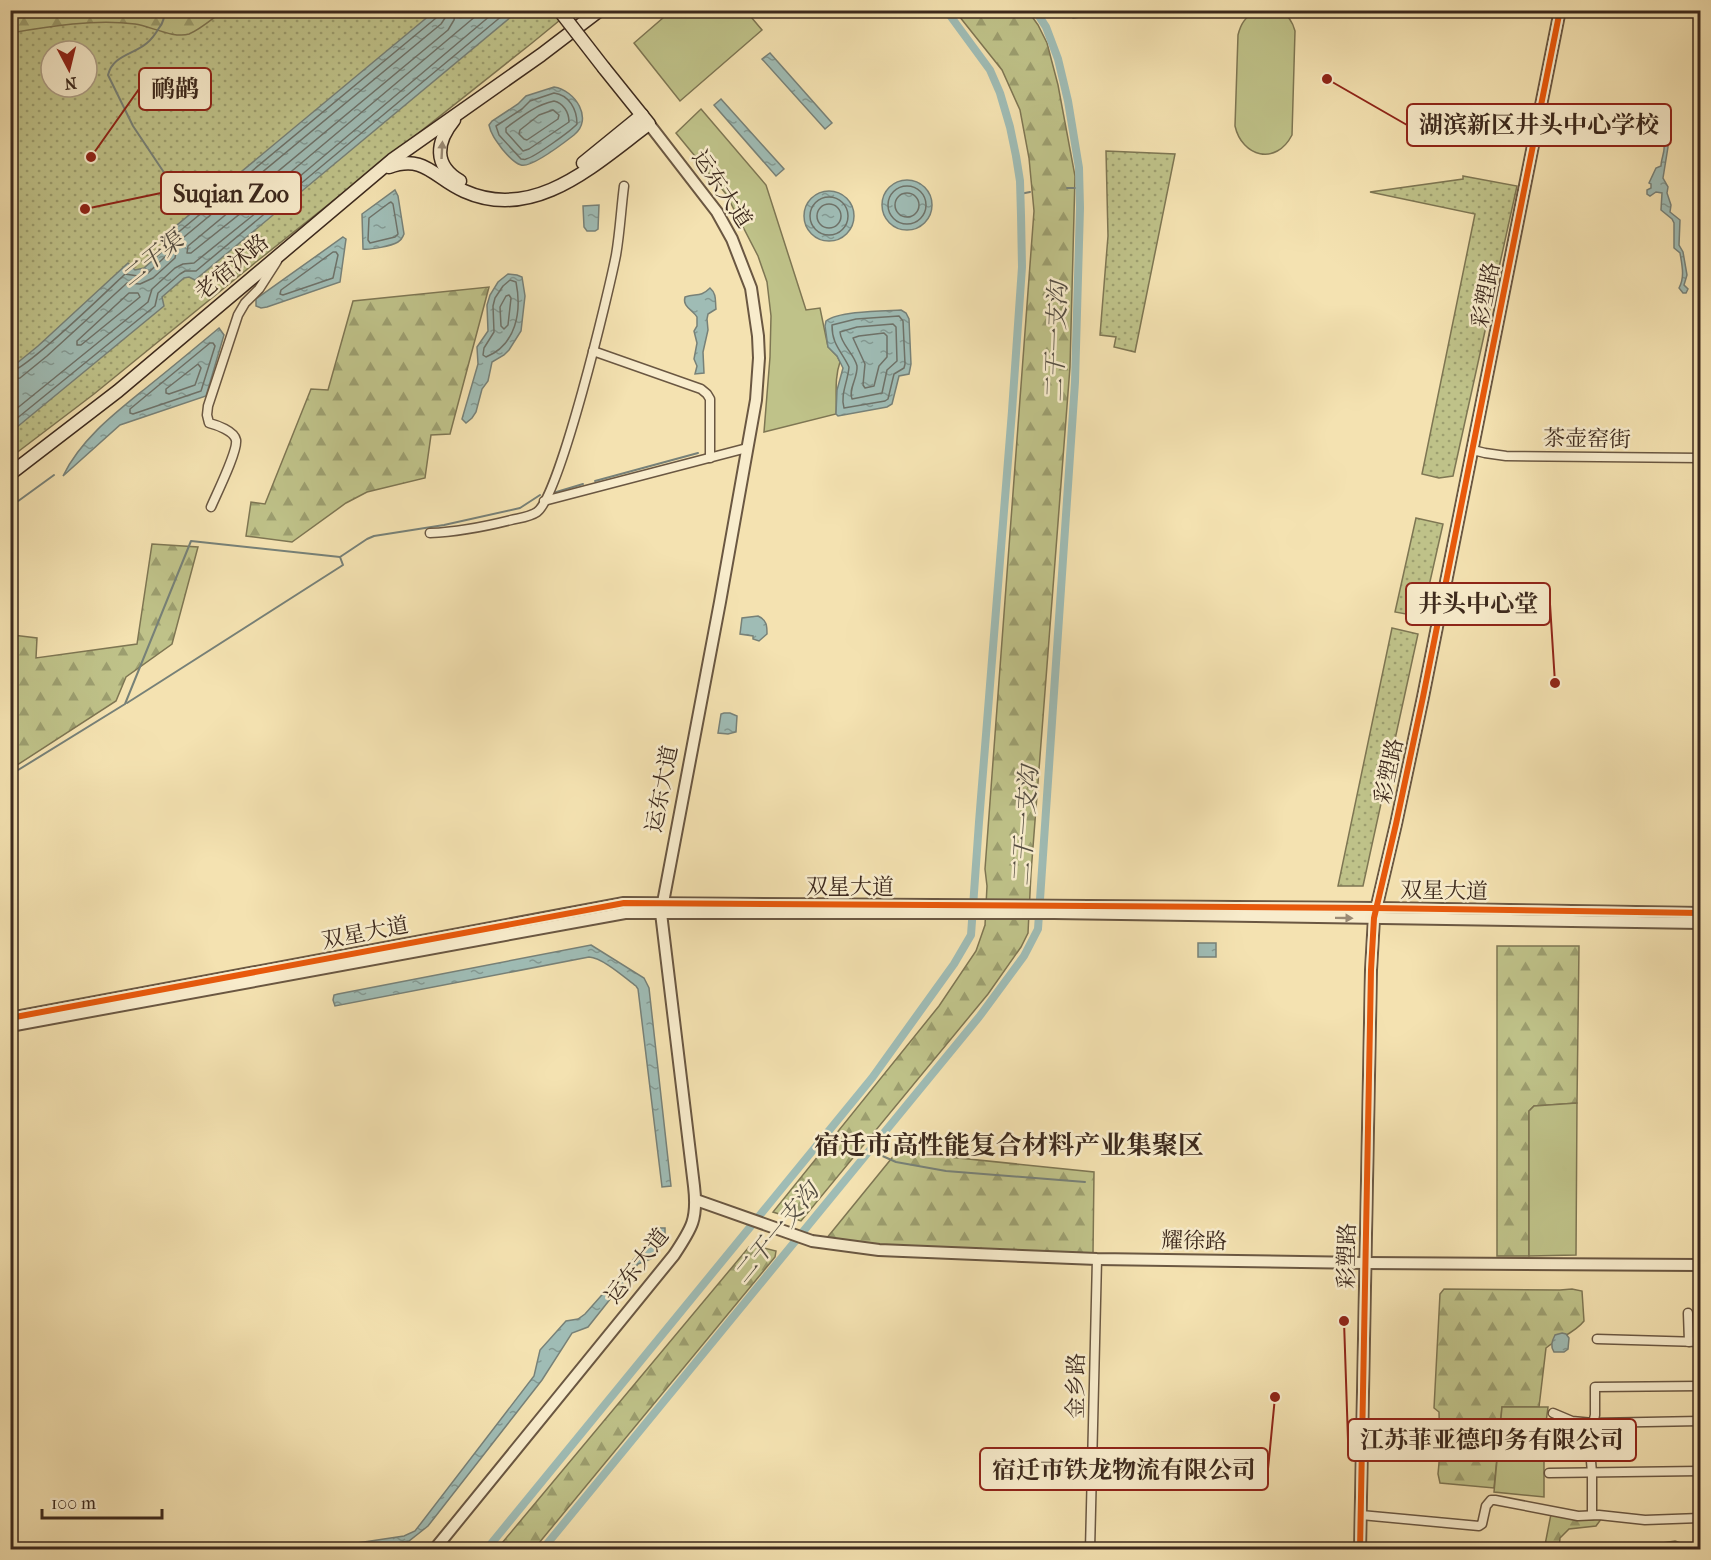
<svg xmlns="http://www.w3.org/2000/svg" width="1711" height="1560" font-family="'IM FELL French Canon','Noto Serif SC',serif">
	<defs>
		<pattern id="grass-dots" width="8" height="8" patternUnits="userSpaceOnUse" patternTransform="scale(1.5)"><rect width="8" height="8" fill="#bfc289"/><path d="M2 2h.1M6 6h.1" fill="none" stroke="#9c9e6f" stroke-width="1.8" stroke-linecap="round"/></pattern>
		<pattern id="forest-firs" width="22" height="20" patternUnits="userSpaceOnUse" patternTransform="scale(1.5)"><rect width="22" height="20" fill="#bfc289"/><path d="M5 1l3.5 6h-7zM16 11l3.5 6h-7z" fill="#9c9e6f"/></pattern>
		<pattern id="wetland-marsh" width="20" height="14" patternUnits="userSpaceOnUse" patternTransform="scale(1.5)"><rect width="20" height="14" fill="#bfc289"/><path d="M1 5h8M5 5V1M11 12h8M15 12V8" fill="none" stroke="#9c9e6f"/></pattern>
		<pattern id="water-ripples" width="26" height="14" patternUnits="userSpaceOnUse" patternTransform="scale(1.5)"><rect width="26" height="14" fill="#9fbcb5"/><path d="M2 4q2-2 4 0t4 0M15 11q2-2 4 0t4 0" fill="none" stroke="#839993"/></pattern>
	</defs>
	<rect width="100%" height="100%" fill="#f4e2b1"/>
	<filter id="stains"><feTurbulence type="fractalNoise" baseFrequency=".00333" numOctaves="4"/><feColorMatrix values="0 0 0 0 .2 0 0 0 0 .09 0 0 0 0 .02 0 0 0 .5 -.17"/></filter>
	<radialGradient id="worn" r=".72"><stop offset=".6" stop-color="#630" stop-opacity="0"/><stop offset="1" stop-color="#630" stop-opacity=".3"/></radialGradient>
	<g fill="url(#grass-dots)" stroke="#7e7653" stroke-width="1.5" fill-rule="evenodd">
		<path d="M10 11H571L532 43 256 262 94 394 11 457ZM51 51H87V87H51Z"/>
		<polygon points="1106,151 1175,154 1135,352 1114,347 1116,337 1100,335 1108,236"/>
		<polygon points="1463,176 1517,186 1453,476 1439,478 1422,474 1475,214 1370,192 1463,179"/>
		<polygon points="1416,518 1443,524 1422,617 1395,612"/>
		<polygon points="1392,628 1418,634 1363,886 1338,886"/>
	</g>
	<g fill="url(#forest-firs)" stroke="#7e7653" stroke-width="1.5">
		<path d="M11 10H223V11C213 18 201 29 189 34 174 39 150 26 135 24 95 19 50 26 11 33Z"/>
		<polygon points="955,11 1028,11 1038,25 1047,43 1058,85 1075,176 1070,367 1031,873 1028,933 1021,947 988,994 801,1221 773,1212 939,1006 976,951 985,925 987,886 985,869 1034,211 1029,158 1020,110 1002,70"/>
		<polygon points="489,287 450,434 431,435 425,478 367,492 346,503 292,542 246,536 251,502 265,504 311,389 328,390 353,301"/>
		<polygon points="152,544 198,547 172,644 126,677 116,701 11,769 10,644 13,635 37,638 36,658 137,644"/>
		<polygon points="1497,946 1579,946 1577,1103 1534,1106 1529,1111 1529,1256 1497,1256"/>
		<polygon points="901,1152 1094,1172 1093,1254 866,1245 826,1239 896,1153"/>
		<polygon points="756,1246 776,1251 775,1257 534,1549 497,1549 749,1247"/>
		<path d="M1444 1289 1560 1290 1572 1289 1582 1291 1584 1321C1574 1334 1559 1337 1546 1348L1539 1407H1502L1494 1488 1440 1483 1438 1474 1440 1452 1439 1412 1434 1408 1440 1294Z"/>
		<polygon points="1551,1514 1602,1518 1596,1526 1569,1529 1560,1538 1559,1549 1544,1550"/>
	</g>
	<polygon fill="url(#wetland-marsh)" stroke="#7e7653" stroke-width="1.5" points="1675,1541 1686,1545 1691,1549 1636,1549 1649,1545"/>
	<g fill="#bfc289" stroke="#7e7653" stroke-width="1.5">
		<polygon points="671,11 746,11 762,30 680,101 634,43"/>
		<path d="M1255 11C1274 10 1289 8 1295 31L1292 135C1276 166 1242 157 1235 126L1238 35C1241 23 1245 18 1255 11Z"/>
		<path d="M701 109 766 185 806 310 820 308 828 347 837 356 840 362C834 379 837 396 836 414L764 432 770 357 771 316 767 282 758 256 726 194 676 133Z"/>
		<polygon points="1577,1103 1576,1255 1529,1256 1529,1111 1534,1106"/>
		<polygon points="1502,1407 1548,1407 1544,1438 1544,1497 1494,1492"/>
	</g>
	<g fill="url(#water-ripples)" stroke="#778178" stroke-width="1.5">
		<polygon points="436,10 518,11 195,280 189,277 184,278 162,297 164,306 11,432 11,368 38,346 128,263 135,270 144,268 164,250 163,246 159,240"/>
		<polygon points="1068,11 1094,11 1095,15 1073,18"/>
		<polygon points="770,53 832,123 825,129 762,59"/>
		<path d="M554 87C575 90 594 119 574 135 565 142 531 168 521 165 514 163 508 156 503 150 497 142 491 135 489 125L492 121 518 104 526 96Z"/>
		<polygon points="721,99 784,169 776,176 714,105"/>
		<path d="M1660 116 1667 117 1670 120 1667 130 1668 147 1663 178 1668 187 1667 193 1671 205 1670 212 1680 220 1679 245 1683 252 1687 275 1684 285 1688 289 1686 293H1683L1679 288C1685 277 1682 265 1680 253L1674 248V223L1672 219 1661 210 1662 193 1656 192 1650 196 1647 194V190L1651 188V184L1649 183 1656 168 1661 166C1661 159 1665 152 1664 146 1661 135 1658 128 1660 116Z"/>
		<circle cx="907" cy="205" r="25"/>
		<path d="M395 190 398 196 404 234C402 238 402 240 398 242 391 246 371 250 363 249L362 214Z"/>
		<circle cx="829" cy="216" r="25"/>
		<polygon points="599,205 598,229 595,231 587,231 584,227 583,206"/>
		<polygon points="343,237 346,239 340,282 267,307 261,308 256,306 256,299"/>
		<polygon points="508,274 517,275 522,277 525,296 521,331 509,350 504,355 492,362 488,381 482,389 476,412 472,418 466,423 462,419 478,364 477,347 488,331 487,305 490,295 498,282"/>
		<path d="M710 288C717 294 715 301 716 309L708 314 707 319 708 330 703 352 704 373 695 374 697 366 694 359 697 343 694 331 697 326V317C693 310 682 307 685 297 696 293 700 298 710 288Z"/>
		<path d="M901 310 906 313 909 319 911 364 909 374 899 376 892 404 887 407 838 416 836 414 837 390 843 368 837 356 828 347 825 326 826 321C839 311 884 311 901 310Z"/>
		<path d="M219 328 224 335 206 396 120 425 63 476C81 439 115 413 146 388 171 368 195 348 219 328Z"/>
		<path d="M758 616C767 620 767 626 767 634L759 641 753 639V636L740 634 742 618Z"/>
		<polygon points="724,713 730,713 737,716 736,732 728,734 718,733 721,714"/>
		<rect x="1198" y="943" width="18" height="14"/>
		<path d="M591 945 644 978 649 988 671 1186 662 1187 638 989 636 986C624 977 603 958 589 957L335 1006 333 1000 334 995 338 994Z"/>
		<polygon points="656,1228 665,1228 665,1234 651,1259 638,1264 588,1327 572,1333 542,1380 428,1526 409,1541 360,1549 317,1549 404,1536 415,1531 534,1376 540,1350 566,1321 578,1319 585,1314 655,1235"/>
		<path d="M1562 1333 1566 1334 1569 1338 1568 1349 1564 1352H1554C1550 1346 1552 1341 1555 1335Z"/>
	</g>
	<g fill="none" stroke-linecap="round" stroke-linejoin="round">
		<g stroke="#6e7269" stroke-width="1.5">
			<polyline points="456,10 454,20 448,30 188,246 187,253 191,253 261,197 483,10"/>
			<path d="M554 93C569 95 577 109 577 124 572 130 535 157 526 159 525 160 523 159 521 159L499 135 496 126 522 109 530 101Z"/>
			<path d="M554 101C563 103 569 112 569 122L529 149 523 151 506 132V128C521 117 535 105 554 101Z"/>
			<polygon points="553,110 559,115 558,119 527,140 524,139 519,134 520,130 539,115"/>
			<circle cx="907" cy="205" r="19"/>
			<circle cx="907" cy="205" r="12"/>
			<circle cx="829" cy="216" r="19"/>
			<polygon points="389,203 391,202 393,204 398,234 395,237 370,243 368,240 369,218"/>
			<circle cx="829" cy="216" r="12"/>
			<polygon points="333,252 336,252 338,255 333,278 283,295 280,294 281,290"/>
			<path d="M510 280 516 282C522 312 516 345 486 357L483 355 484 348 494 332 493 306 495 298 503 286Z"/>
			<polygon points="129,293 138,293 140,297 81,345 77,345 77,341"/>
			<polygon points="509,295 511,298 508,325 504,329 501,326 500,307 506,296"/>
			<path d="M899 316 903 321 905 364 904 368 894 374 888 399 885 401 844 408C840 395 848 381 849 367 841 350 832 345 832 325L856 319Z"/>
			<path d="M893 324 896 327 897 361 887 370 882 393 852 399C848 389 858 378 857 366 854 353 841 345 840 332L857 327Z"/>
			<polygon points="884,333 887,336 887,357 879,366 874,386 865,388 863,385 865,364 853,338 859,336"/>
			<polygon points="210,343 213,343 215,346 201,391 133,414 130,413 130,409"/>
			<polygon points="198,364 201,368 195,385 169,394 166,393 166,389"/>
			<path d="M10 372C26 370 108 290 125 274L138 276 148 273 168 254 170 249 169 240 436 18 439 10"/>
			<polyline points="10,380 20,378 47,356 127,283 140,284 153,278 175,258 178,242 441,24 445,18 447,10"/>
			<polyline points="10,414 148,302 152,289 175,268 183,264 194,263 267,204 497,10"/>
			<polyline points="10,424 155,306 158,293 180,274 185,271 196,271 509,10"/>
		</g>
		<g stroke="#778178" stroke-width="2">
			<path d="M164 10C165 18 163 23 159 28 156 33 152 39 147 43 133 55 113 55 108 75L133 126 167 177"/>
			<polyline points="1067,188 1079,188"/>
			<polyline points="1020,194 1030,192"/>
			<polyline points="595,481 698,453"/>
			<polyline points="553,493 583,484"/>
			<polyline points="10,507 54,475"/>
			<polyline points="127,703 343,565 340,557"/>
			<polyline points="10,775 125,704 191,541 340,557 367,539 374,536 444,525 520,508 540,495"/>
			<polyline points="869,1150 896,1162 946,1171 1085,1182"/>
		</g>
		<g stroke="#9fbcb5" stroke-width="8">
			<polyline points="486,1550 872,1078 954,964 971,935 979,822 1012,411 1022,267 1021,215 1020,181 1016,156 1010,127 1000,93 990,70 946,10"/>
			<polyline points="542,1550 979,1017 1024,956 1038,929 1075,382 1080,208 1079,168 1068,101 1058,59 1046,27 1035,10"/>
		</g>
		<defs>
			<g id="minor">
				<polyline points="593,351 701,389 707,394 710,399 710,458"/>
				<polyline points="1473,450 1485,453 1506,456 1700,458"/>
				<polyline points="544,501 747,448"/>
				<path d="M211 507C216 495 238 451 236 440 234 431 217 425 209 423L207 415 208 406 238 315 245 303 259 289 277 261"/>
				<path d="M430 533C458 532 483 527 511 520 519 518 530 517 537 512 560 496 609 291 616 255 620 232 621 209 624 186"/>
				<polyline points="1688,1313 1689,1342"/>
				<polyline points="1597,1339 1700,1342"/>
				<polyline points="1553,1413 1572,1421 1593,1423 1700,1421"/>
				<polyline points="1549,1473 1700,1471"/>
				<polyline points="1361,1515 1479,1526 1482,1524 1486,1506 1491,1500 1495,1500 1578,1516 1599,1515 1645,1520 1700,1518"/>
				<polyline points="1592,1515 1592,1473 1590,1449 1591,1432 1595,1415 1595,1387 1700,1386"/>
				<polyline points="1090,1550 1097,1259"/>
			</g>
			<g id="tertiary">
				<polyline points="10,1018 624,903 1376,908 1700,913"/>
				<polyline points="10,1026 625,913 1054,913 1700,923"/>
				<polyline points="696,1200 812,1241 879,1250 1097,1259 1365,1263 1700,1265"/>
				<path d="M434 1550 674 1255C692 1228 698 1219 694 1186L661 913 720 602 756 400 759 358 758 336 751 288 732 239 717 212 649 124"/>
				<polyline points="1360,1550 1371,970 1374,918 1396,824 1423,697 1560,10"/>
			</g>
			<g id="secondary">
				<path d="M454 120C436 142 433 165 460 181"/>
				<polyline points="583,163 642,115"/>
				<path d="M389 167C425 154 434 178 464 191 535 223 596 163 649 124L604 68"/>
				<polyline points="10,474 118,391 392,160 541,55 600,10"/>
			</g>
		</defs>
		<use href="#minor" stroke="#6a5742" stroke-width="11"/>
		<use href="#tertiary" stroke="#6a5742" stroke-width="14"/>
		<use href="#secondary" stroke="#3c291d" stroke-width="15"/>
		<use href="#minor" stroke="#f8eccc" stroke-width="8"/>
		<use href="#tertiary" stroke="#f8eccc" stroke-width="10"/>
		<use href="#secondary" stroke="#f8eccc" stroke-width="12"/>
		<defs>
			<polyline id="secondary-bridge" points="559,10 604,68"/>
		</defs>
		<use href="#secondary-bridge" stroke="#3c291d" stroke-width="15" stroke-linecap="butt"/>
		<use href="#secondary-bridge" stroke="#f8eccc" stroke-width="12"/>
		<defs>
			<g id="cycleway">
				<polyline points="10,1018 624,903 1376,908 1700,913"/>
				<polyline points="1360,1550 1371,970 1374,918 1396,824 1423,697 1560,10"/>
			</g>
		</defs>
		<use href="#cycleway" stroke="#f8eccc" stroke-width="10"/>
		<use href="#cycleway" stroke="#e8590c" stroke-width="6"/>
	</g>
	<defs><path id="oneway-solid" d="M-6-.8H1V-3.2L6.5 0L1 3.2V.8H-6Z" transform="scale(1.5)"/></defs>
	<g fill="#9a8a74">
		<use href="#oneway-solid" transform="translate(442 150) rotate(-87)"/>
		<use href="#oneway-solid" transform="translate(1344 918) rotate(1)"/>
	</g>
	<g text-anchor="middle" dominant-baseline="central" stroke-width="5" stroke-linejoin="round" paint-order="stroke">
		<g font-size="22" fill="#3c291d" stroke="#f8eccc">
			<text transform="translate(722 189) rotate(56)">运东大道</text>
			<text transform="translate(232 267) rotate(-40)">老宿沭路</text>
			<text transform="translate(1486 295) rotate(-79)">彩塑路</text>
			<text transform="translate(1587 439) rotate(1)">茶壶窑街</text>
			<text transform="translate(1389 771) rotate(-78)">彩塑路</text>
			<text transform="translate(662 789) rotate(-79)">运东大道</text>
			<text x="850" y="887">双星大道</text>
			<text transform="translate(1444 891) rotate(1)">双星大道</text>
			<text transform="translate(365 933) rotate(-11)">双星大道</text>
			<text transform="translate(1194 1241) rotate(1)">耀徐路</text>
			<text transform="translate(1347 1256) rotate(-89)">彩塑路</text>
			<text transform="translate(637 1266) rotate(-52)">运东大道</text>
			<text transform="translate(1076 1386) rotate(-89)">金乡路</text>
		</g>
		<g font-size="24" font-style="italic" fill="#554e43" stroke="#f8eccc">
			<text transform="translate(152 259) rotate(-39)">二干渠</text>
			<text transform="translate(1056 342) rotate(-88)">二干一支沟</text>
			<text transform="translate(1025 826) rotate(-86)">二干一支沟</text>
			<text transform="translate(776 1233) rotate(-51)">二干一支沟</text>
		</g>
		<g font-size="26" font-weight="bold" fill="#3c291d" stroke="#f8eccc">
			<text x="1009" y="1145">宿迁市高性能复合材料产业集聚区</text>
		</g>
	</g>
	<path fill="none" stroke="#8f2418" stroke-width="2" d="M91 157L139 89M1327 79L1407 125M85 209L161 193M1555 683L1550 604M1344 1321L1348 1440M1275 1397L1268 1469"/>
	<g fill="#8f2418" stroke="#f8eccc" stroke-width="2">
		<circle cx="91" cy="157" r="6"/>
		<circle cx="1327" cy="79" r="6"/>
		<circle cx="85" cy="209" r="6"/>
		<circle cx="1555" cy="683" r="6"/>
		<circle cx="1344" cy="1321" r="6"/>
		<circle cx="1275" cy="1397" r="6"/>
	</g>
	<g fill="#f8eccc" stroke="#8f2418" stroke-width="2">
		<rect x="139" y="68" width="72" height="42" rx="6"/>
		<rect x="1407" y="104" width="264" height="42" rx="6"/>
		<rect x="161" y="172" width="140" height="42" rx="6"/>
		<rect x="1406" y="583" width="144" height="42" rx="6"/>
		<rect x="1348" y="1419" width="288" height="42" rx="6"/>
		<rect x="980" y="1448" width="288" height="42" rx="6"/>
	</g>
	<g font-size="24" text-anchor="middle" font-weight="bold" fill="#3c291d">
		<text x="175" y="97">鸸鹋</text>
		<text x="1539" y="133">湖滨新区井头中心学校</text>
		<text x="231" y="202">Suqian Zoo</text>
		<text x="1478" y="612">井头中心堂</text>
		<text x="1492" y="1448">江苏菲亚德印务有限公司</text>
		<text x="1124" y="1478">宿迁市铁龙物流有限公司</text>
	</g>
	<rect width="1711" height="1560" fill="none" stroke="#f4e2b1" stroke-width="36"/>
	<rect x="12" y="12" width="1687" height="1536" fill="none" stroke="#3c291d" stroke-width="3"/>
	<rect x="18" y="18" width="1675" height="1524" fill="none" stroke="#3c291d" stroke-width="1.5"/>
	<g transform="translate(69 69) rotate(173)"><circle r="28" fill="#f8eccc" stroke="#ad9e86" stroke-width="1.5"/>
	<path d="M0-4.5L10 22L0 15L-10 22Z" fill="#8f2418"/>
	<text y="-9" font-size="16" font-weight="bold" text-anchor="middle" fill="#3c291d">N</text>
	</g>
	<path d="M42 1509v9h120v-9" fill="none" stroke="#3c291d" stroke-width="3"/>
	<text x="51" y="1509" font-size="18" fill="#3c291d" stroke="#f8eccc" stroke-width="4.5" paint-order="stroke">100 m</text>
	<rect width="100%" height="100%" filter="url(#stains)"/>
	<rect width="100%" height="100%" fill="url(#worn)"/>
</svg>
